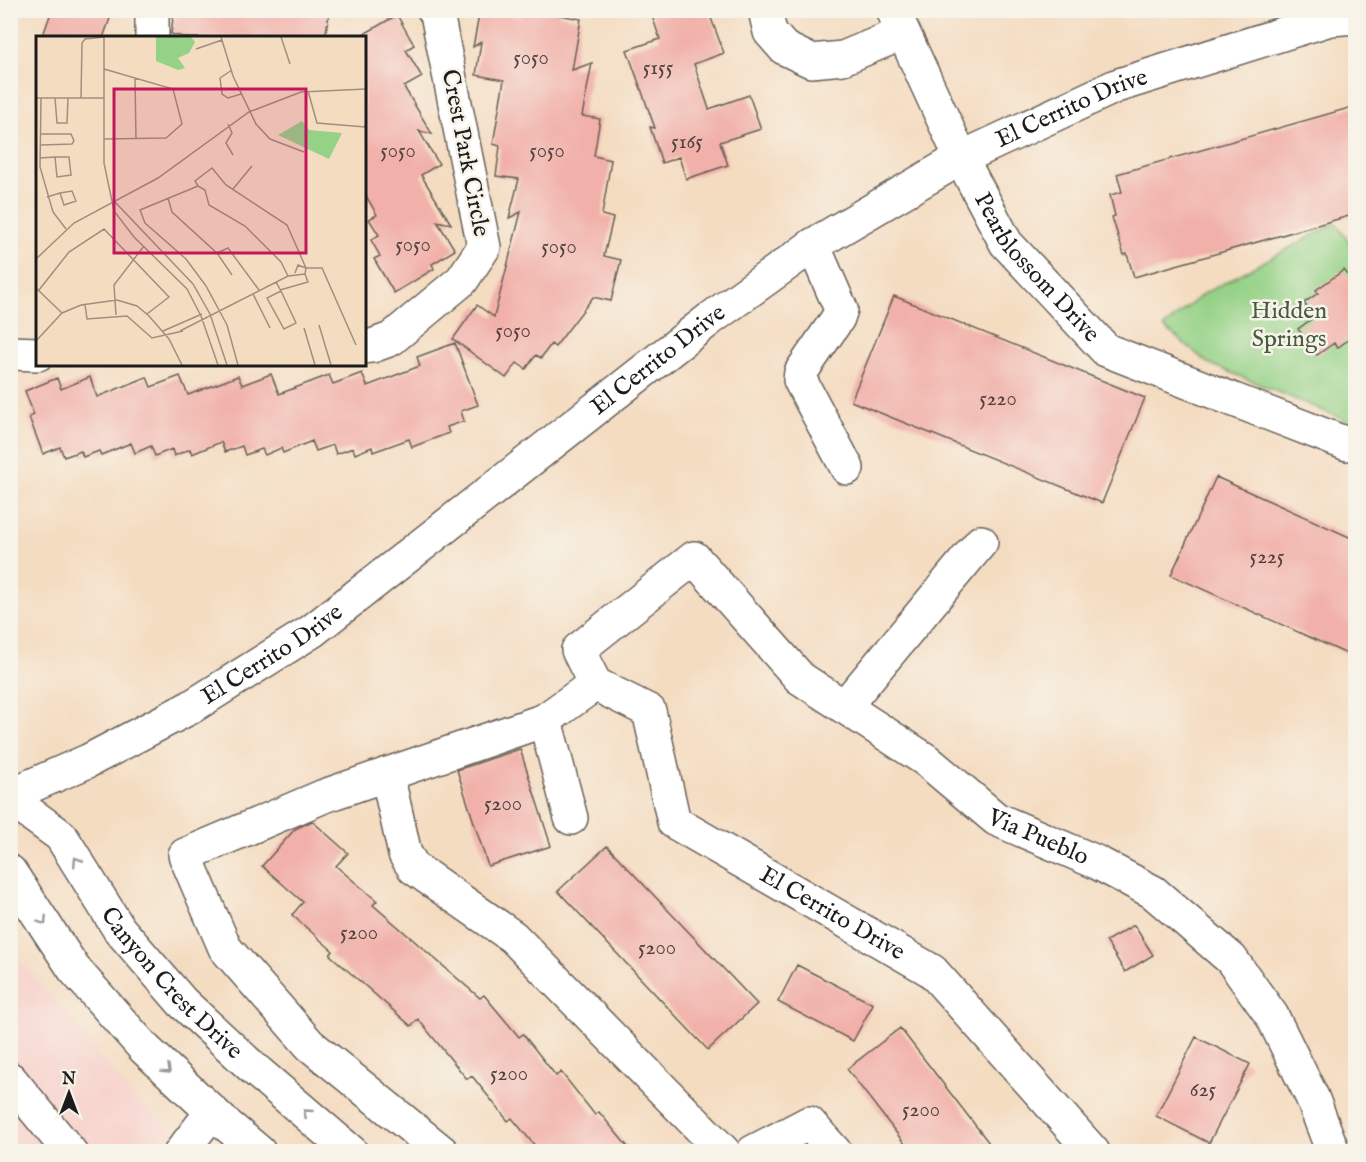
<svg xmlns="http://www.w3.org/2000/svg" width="1366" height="1162" viewBox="0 0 1366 1162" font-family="'IM FELL English',serif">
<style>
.built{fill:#f7d0ca}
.green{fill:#95d287;stroke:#587752;stroke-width:1.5}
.building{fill:#f1b0a9}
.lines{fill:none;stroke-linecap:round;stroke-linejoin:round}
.minor-casing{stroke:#685f56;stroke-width:36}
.major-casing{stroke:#685f56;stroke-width:36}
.minor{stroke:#fff;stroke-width:33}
.major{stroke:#fff;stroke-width:33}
.oneway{stroke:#999}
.labels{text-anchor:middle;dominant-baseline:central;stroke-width:5;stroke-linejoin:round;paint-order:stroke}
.number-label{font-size:21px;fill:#51413f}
.street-label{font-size:24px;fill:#1c1c1c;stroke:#f7f3e8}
.park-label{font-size:24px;fill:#465c41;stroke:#f7f3e8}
.inset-road{fill:none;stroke:#9e8f7f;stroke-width:1.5}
.view{fill:#c2185b;fill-opacity:0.15;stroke:#c2185b;stroke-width:3}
.inset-edge{fill:none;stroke:#1c1c1c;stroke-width:3}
</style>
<rect width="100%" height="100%" fill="#f7f3e8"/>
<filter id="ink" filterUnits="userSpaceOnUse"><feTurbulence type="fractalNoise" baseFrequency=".0167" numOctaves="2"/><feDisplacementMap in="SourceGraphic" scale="12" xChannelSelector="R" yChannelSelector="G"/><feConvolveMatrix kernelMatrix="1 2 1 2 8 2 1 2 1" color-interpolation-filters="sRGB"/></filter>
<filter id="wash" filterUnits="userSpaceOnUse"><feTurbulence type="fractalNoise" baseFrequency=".008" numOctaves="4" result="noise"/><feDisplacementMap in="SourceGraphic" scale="24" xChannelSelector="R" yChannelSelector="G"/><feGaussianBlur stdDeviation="1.35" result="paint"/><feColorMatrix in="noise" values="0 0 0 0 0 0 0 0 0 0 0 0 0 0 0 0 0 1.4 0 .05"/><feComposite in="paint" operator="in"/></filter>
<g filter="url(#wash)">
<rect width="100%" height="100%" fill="#f4dcc1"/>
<path class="built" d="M 10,947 L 132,1095 L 194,1151 L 11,1151 Z"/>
<path class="green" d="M 1336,223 L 1355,251 L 1355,424 L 1208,363 L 1164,327 L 1203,294 Z"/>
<g id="blocks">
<path class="building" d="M 52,10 L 113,10 L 103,38 L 42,38 Z
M 174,10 L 303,10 L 329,15 L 325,38 L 188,38 L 171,34 Z
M 480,10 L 522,17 L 523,10 L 560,10 L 559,15 L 581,19 L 572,70 L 592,63 L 582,116 L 600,119 L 594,156 L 611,160 L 602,215 L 613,218 L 604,256 L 621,260 L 611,301 L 593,297 L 555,347 L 551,344 L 541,358 L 536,355 L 526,369 L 517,363 L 506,378 L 453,339 L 477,305 L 494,317 L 521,212 L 509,218 L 519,179 L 496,176 L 500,146 L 493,144 L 504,80 L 476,75 L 481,42 L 473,47 Z
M 650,10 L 708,10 L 724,53 L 694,64 L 709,109 L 749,95 L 761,129 L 720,142 L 728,165 L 686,179 L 679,157 L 662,163 L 650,127 L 655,128 L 627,50 L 660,39 Z
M 397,15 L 414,45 L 406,50 L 422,77 L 404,87 L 432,134 L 419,131 L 439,164 L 421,175 L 451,224 L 437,221 L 455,250 L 432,264 L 434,269 L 394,293 L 374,259 L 380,256 L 371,240 L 379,235 L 369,219 L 377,215 L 364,192 L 364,34 Z
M 1356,106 L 1356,214 L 1134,277 L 1127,254 L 1124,255 L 1112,217 L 1115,216 L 1110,195 L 1122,192 L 1117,174 Z
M 1344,270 L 1356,285 L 1356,334 L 1337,348 L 1334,343 L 1317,355 L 1298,329 L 1314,317 L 1304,303 L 1318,293 L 1316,290 Z
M 894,296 L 1145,398 L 1102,503 L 851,401 Z
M 455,343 L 478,405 L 461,411 L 464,421 L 447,427 L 449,433 L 412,447 L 409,439 L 373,452 L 372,447 L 355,454 L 353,448 L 336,454 L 333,445 L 316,451 L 312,441 L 283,453 L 281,448 L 265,455 L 262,449 L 245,455 L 242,446 L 225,452 L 221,442 L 192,454 L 190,449 L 174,456 L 172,449 L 155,456 L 151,446 L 135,453 L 131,443 L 101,455 L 99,451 L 83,457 L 81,451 L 64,457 L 60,447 L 43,454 L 29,417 L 34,415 L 25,391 L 57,378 L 61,389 L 90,377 L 97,397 L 147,377 L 151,387 L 180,376 L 188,395 L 238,376 L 242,385 L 271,374 L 279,394 L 329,375 L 333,384 L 362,373 L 367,386 L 420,366 L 417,357 Z
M 1216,477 L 1356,540 L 1356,658 L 1171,575 Z
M 520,749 L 551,846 L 488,866 L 457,770 Z
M 312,821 L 348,853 L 336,866 L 377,901 L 373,905 L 480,998 L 484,995 L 519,1037 L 523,1034 L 556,1076 L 561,1072 L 595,1115 L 599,1112 L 632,1152 L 540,1152 L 512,1118 L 508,1121 L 472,1076 L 467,1079 L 418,1019 L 411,1026 L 330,955 L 333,951 L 292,915 L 303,902 L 262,866 L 295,829 Z
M 607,846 L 757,1004 L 708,1050 L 558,891 Z
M 1134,925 L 1153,955 L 1125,972 L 1106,941 Z
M 797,965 L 873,1004 L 853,1041 L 778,1002 Z
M 900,1028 L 996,1152 L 911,1152 L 847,1069 Z
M 1196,1037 L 1250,1064 L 1209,1143 L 1156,1116 Z"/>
</g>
</g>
<g filter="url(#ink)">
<use href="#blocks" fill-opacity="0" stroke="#685f56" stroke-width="1.5"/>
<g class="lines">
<defs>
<g id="minor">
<path d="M 152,10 L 152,38"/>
<path d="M 765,10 L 770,32 L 784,48 L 811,61 L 843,58 L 903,33"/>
<path id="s1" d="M 893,10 L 961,158 L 1006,243 L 1106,350 L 1347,444"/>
<path d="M 813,245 L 841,309 L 838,318 L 801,372 L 800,380 L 847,468"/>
<path d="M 364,347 L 372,346 L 391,339 L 462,280 L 484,247 L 437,14 L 434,10"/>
<path d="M 10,353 L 38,354"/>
<path id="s2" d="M 595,684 L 578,650 L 694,558 L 800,678 L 926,760 L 996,819 L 1096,862 L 1153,892 L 1231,959 L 1272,1016 L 1312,1097 L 1333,1152"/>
<path id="s3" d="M 595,684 L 649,711 L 674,822 L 932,971 L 1093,1152"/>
<path d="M 844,707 L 981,542"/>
<path d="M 545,720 L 571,818"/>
<path d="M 387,774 L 405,854 L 414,868 L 513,937 L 724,1152"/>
<path id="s4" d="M 10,795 L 88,761 L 191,707 L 312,631 L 710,319 L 813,245 L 961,158 L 1116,86 L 1330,19 L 1356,17"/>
<path d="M 10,1079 L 70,1152"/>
<path d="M 181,1152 L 212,1112"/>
<path d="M 442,1152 L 310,1045 L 225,948 L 185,855 L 324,796 L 545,720 L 595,684"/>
<path d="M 753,1152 L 809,1123 L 835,1152"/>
</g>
<g id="major">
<path id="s5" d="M 10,799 L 61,836 L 119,929 L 182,1002 L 253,1068 L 351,1152"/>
<path d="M 10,872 L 74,969 L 145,1049 L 221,1120 L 259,1152"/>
</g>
</defs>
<use href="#minor" class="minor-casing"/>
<use href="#major" class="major-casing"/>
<use href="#minor" class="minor"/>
<use href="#major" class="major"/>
</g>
<defs><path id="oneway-chevron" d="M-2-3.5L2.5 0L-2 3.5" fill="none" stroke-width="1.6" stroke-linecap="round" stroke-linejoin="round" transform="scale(1.5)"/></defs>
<g class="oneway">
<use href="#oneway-chevron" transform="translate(77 861) rotate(-122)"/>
<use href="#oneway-chevron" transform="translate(43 921) rotate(57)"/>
<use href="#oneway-chevron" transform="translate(167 1070) rotate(43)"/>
<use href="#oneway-chevron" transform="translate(307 1113) rotate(-139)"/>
</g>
</g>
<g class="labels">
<g class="number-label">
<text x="531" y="58">5050</text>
<text x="658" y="68">5155</text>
<text x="687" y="142">5165</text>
<text x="398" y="151">5050</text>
<text x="547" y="151">5050</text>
<text x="413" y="245">5050</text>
<text x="559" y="247">5050</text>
<text x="513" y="331">5050</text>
<text x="998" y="399">5220</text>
<text x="1267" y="557">5225</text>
<text x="503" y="804">5200</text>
<text x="359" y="933">5200</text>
<text x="657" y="948">5200</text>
<text x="509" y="1074">5200</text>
<text x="1203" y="1090">625</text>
<text x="921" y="1110">5200</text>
</g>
<g class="street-label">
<text stroke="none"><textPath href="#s4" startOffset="1270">El Cerrito Drive</textPath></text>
<text transform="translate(465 153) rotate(79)">Crest Park Circle</text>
<text stroke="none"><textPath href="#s1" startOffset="297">Pearblossom Drive</textPath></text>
<text stroke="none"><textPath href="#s4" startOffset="784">El Cerrito Drive</textPath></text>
<text stroke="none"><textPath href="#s4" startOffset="298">El Cerrito Drive</textPath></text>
<text stroke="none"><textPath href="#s2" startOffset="634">Via Pueblo</textPath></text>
<text stroke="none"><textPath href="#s3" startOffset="357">El Cerrito Drive</textPath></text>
<text stroke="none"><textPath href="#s5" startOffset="248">Canyon Crest Drive</textPath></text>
</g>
<g class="park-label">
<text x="1289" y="311">Hidden<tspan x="1289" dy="28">Springs</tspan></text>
</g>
</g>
<g transform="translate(36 36)">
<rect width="330" height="330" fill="#f4dcc1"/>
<path d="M 120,1 L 155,1 L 159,6 L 153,17 L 142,22 L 149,32 L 142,34 L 120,25 ZM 266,85 L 273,94 L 306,97 L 293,123 L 242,99 Z" fill="#95d287"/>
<path class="inset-road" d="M 68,1 L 68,127 L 78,175 L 98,201 L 151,253 L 165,280 L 182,329M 185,1 L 197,40 L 220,88 L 234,103 L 268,116M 245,1 L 254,28M 160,13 L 186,4M 196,34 L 184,42 L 186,58 L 192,62 L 205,58M 99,42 L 100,103M 272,55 L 281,87 L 329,91 L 330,86M 0,62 L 68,62M 5,62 L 4,131 L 17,176 L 30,193M 19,62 L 21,87 L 31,87 L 32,62M 45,62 L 46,7 L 49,3 L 68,1M 192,88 L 196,97 L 190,107 L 197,119M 68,103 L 130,102 L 146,88 L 137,53 L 68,33M 5,109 L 36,108 L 38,105 L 35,98 L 5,98M 4,122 L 19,121 L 33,121 L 35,139 L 21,141 L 19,121M 162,150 L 159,145 L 176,132 L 190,149 L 251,189 L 270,232 L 286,232 L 320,309M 162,150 L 104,174 L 109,187 L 150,223 L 170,250 L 191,289 L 202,329M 162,150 L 169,154 L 173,169 L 209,190 L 245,226 L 252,240M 197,153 L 216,130M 11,161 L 24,157 L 36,155 L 40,165 L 28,169 L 24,157M 132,162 L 136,176 L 181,217 L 192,212 L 223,254M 79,166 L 157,248 L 174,278 L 191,329M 181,217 L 196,239M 0,223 L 38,187 L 122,142 L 213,76 L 265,56 L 330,53M 240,246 L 245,255 L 260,287 L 248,293 L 231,262 L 245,255M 1,253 L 26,277M 3,254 L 33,216 L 68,193 L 133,261 L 111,278M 244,254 L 272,246 L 269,238M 217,258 L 234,292M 49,268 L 51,283 L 91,280 L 116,302 L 147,295M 80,279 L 78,249 L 108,210M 283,289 L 295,329M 268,292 L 279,329M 127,295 L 166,278M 144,295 L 252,240 L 269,238 L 270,232 L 262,229 L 259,237M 0,305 L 26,277 L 45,269 L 81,264 L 101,270 L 113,280 L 133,303 L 146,329"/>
<path class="view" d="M 78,53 L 270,53 L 270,217 L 78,217 Z"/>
<rect width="330" height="330" class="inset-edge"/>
</g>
<rect width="1366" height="1162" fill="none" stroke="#f7f3e8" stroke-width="36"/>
<g transform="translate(69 1093)" stroke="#f7f3e8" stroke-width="4.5" paint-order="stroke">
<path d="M0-4.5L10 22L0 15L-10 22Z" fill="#1c1c1c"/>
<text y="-9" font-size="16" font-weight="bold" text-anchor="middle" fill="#1c1c1c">N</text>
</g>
</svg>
